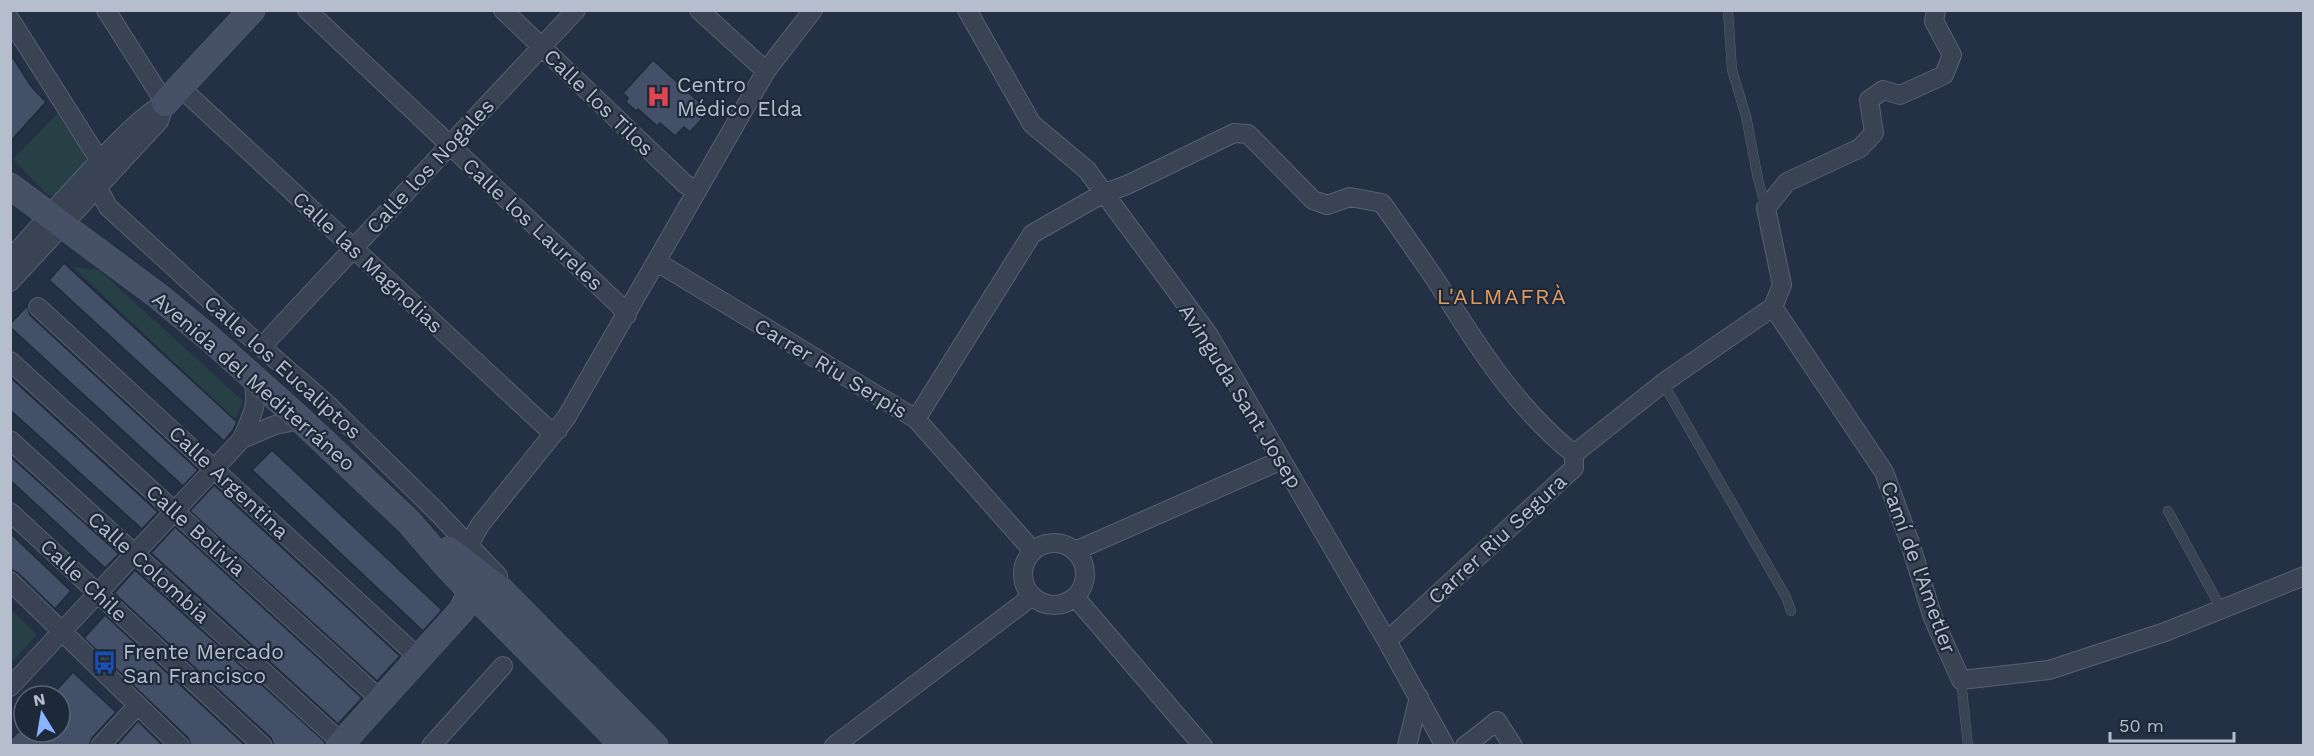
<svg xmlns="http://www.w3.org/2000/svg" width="2314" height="756" viewBox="0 0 2314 756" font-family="'Work Sans',sans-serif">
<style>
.green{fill:#264045}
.building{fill:#435067;stroke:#1f2a3b;stroke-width:1.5}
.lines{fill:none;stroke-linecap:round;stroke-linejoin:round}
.lane-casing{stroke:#576171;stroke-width:10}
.street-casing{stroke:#576171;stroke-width:20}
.secondary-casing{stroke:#576171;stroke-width:27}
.lane{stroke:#394354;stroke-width:9}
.street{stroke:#394354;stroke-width:18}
.secondary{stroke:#465167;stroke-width:26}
.labels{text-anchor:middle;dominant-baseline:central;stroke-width:4.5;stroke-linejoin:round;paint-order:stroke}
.poi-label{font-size:21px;fill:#b6becd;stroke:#1d2839;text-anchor:start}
.street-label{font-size:21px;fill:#b6becd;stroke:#1d2839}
.neighbourhood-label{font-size:22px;letter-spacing:1.5px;fill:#e09b5e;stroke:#1d2839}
</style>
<rect width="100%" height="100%" fill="#243144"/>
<path class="green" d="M 57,114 L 92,162 L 55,196 L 47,194 L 13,159 Z
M 73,267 L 99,270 L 243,401 L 235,420 Z
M 11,609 L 37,635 L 11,663 L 10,663 Z"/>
<path class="building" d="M 10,53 L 31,86 L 46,102 L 10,142 Z
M 653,60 L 709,111 L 690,132 L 684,127 L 675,136 L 660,123 L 657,126 L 638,109 L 636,111 L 626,102 L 628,98 L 623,93 Z
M 64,263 L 237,422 L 233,430 L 224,441 L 49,280 Z
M 27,306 L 30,315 L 198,470 L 183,486 L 10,327 L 10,324 Z
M 10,377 L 158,512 L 142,529 L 10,410 Z
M 272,450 L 442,610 L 423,631 L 252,470 Z
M 10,456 L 119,554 L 105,568 L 10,480 Z
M 214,485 L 400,656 L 377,681 L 190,511 Z
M 175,527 L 362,698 L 338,724 L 151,553 Z
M 10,533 L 71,591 L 55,609 L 18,573 L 10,569 Z
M 135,570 L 325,742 L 324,746 L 274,746 L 271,738 L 114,593 Z
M 105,615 L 246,746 L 191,746 L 188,738 L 84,638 Z
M 73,672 L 116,712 L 92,738 L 89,746 L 10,746 L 10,740 L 18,732 L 60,732 L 60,696 L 51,696 Z
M 138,721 L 163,746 L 116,746 Z"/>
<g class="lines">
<defs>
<path id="lane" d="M 1728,10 L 1732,70 L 1746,116 L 1758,179 L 1766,208
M 1663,383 L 1786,597 L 1791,611
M 2168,511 L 2222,610
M 1961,680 L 1968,746"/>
<path id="street" d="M 106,10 L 165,103
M 307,10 L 618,304 L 627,315
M 503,10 L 685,184 L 697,191
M 699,10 L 766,71
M 967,10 L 1032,124 L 1087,170 L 1208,334 L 1387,641 L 1445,746
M 10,19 L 100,161
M 181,88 L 547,428 L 558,430
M 98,188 L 108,207 L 258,344 L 327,404 L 438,513 L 498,576
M 10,259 C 42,224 72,189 105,155 C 124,136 141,117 165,103
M 657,262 L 916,419 L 1033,551
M 10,282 L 159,121 L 165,103
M 38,307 L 419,658
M 1773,307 L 1884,472 L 1909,540 L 1933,618 L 1961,680 L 2049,670 L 2165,632 L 2304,576
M 1773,307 L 1782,285 L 1766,208 L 1787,182 L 1860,148 L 1874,133 L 1869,100 L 1883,90 L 1900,95 L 1944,75 L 1952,55 L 1934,21 L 1936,10
M 258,344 L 267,341 L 576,10
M 10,361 L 381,700
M 916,419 L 1032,234 L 1102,194 L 1127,185 L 1234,133 L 1248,134 L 1313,200 L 1327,205 L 1350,197 L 1382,203 C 1400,229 1419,255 1437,282 C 1476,344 1516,408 1574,454
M 242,439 L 275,425 L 301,420
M 10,440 L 342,743
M 1574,454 L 1663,383 L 1773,307
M 10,512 L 263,746
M1023 574a31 31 0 1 1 62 0a31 31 0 1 1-62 0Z
M 1075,551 L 1275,463 L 1280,458
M 470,557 L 471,541 L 480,525 L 566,418 L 766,71 L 813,10
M 10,581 L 180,746
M 1075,597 L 1203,746
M 1387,641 L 1574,468 L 1574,454
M 10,687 L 242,439 C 252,415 260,403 252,377
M 100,746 L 138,705
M 431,746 L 503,666
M 834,746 L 1022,604 L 1031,595
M 1407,746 L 1419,697
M 1465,746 L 1497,721 L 1513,746"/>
<path id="secondary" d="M 165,103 L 252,10
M 10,186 L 158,296 L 209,338 L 301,420 L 409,522 L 445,564 L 479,600 L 624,746
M 449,550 L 501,590 L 655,746
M 339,746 L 462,610 L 471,590 L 472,576"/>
</defs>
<use href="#lane" class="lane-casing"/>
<use href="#street" class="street-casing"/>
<use href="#secondary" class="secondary-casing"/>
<use href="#lane" class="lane"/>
<use href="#street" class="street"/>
<use href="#secondary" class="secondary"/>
</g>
<defs>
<symbol id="hospital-bare" viewBox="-9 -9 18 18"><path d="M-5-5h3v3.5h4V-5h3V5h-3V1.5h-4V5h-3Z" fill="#e0444e" stroke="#1d2839" stroke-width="2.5" paint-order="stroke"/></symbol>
<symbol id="bus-bare" viewBox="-9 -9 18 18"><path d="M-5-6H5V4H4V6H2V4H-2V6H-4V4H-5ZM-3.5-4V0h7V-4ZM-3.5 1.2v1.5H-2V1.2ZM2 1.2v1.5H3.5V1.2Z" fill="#1a4fb4" stroke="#1d2839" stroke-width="2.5" paint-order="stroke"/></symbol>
</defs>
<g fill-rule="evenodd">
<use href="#hospital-bare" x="642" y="80" width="33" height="33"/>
<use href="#bus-bare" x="88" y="646" width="33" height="33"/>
</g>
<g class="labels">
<g class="poi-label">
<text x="677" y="84">Centro<tspan x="677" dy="24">Médico Elda</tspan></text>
<text x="123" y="651">Frente Mercado<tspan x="123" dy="24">San Francisco</tspan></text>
</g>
<g class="street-label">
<text transform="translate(599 102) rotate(44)">Calle los Tilos</text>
<text transform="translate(430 166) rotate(-47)">Calle los Nogales</text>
<text transform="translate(533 224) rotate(43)">Calle los Laureles</text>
<text transform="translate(368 262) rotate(43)">Calle las Magnolias</text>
<text transform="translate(283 367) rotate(42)">Calle los Eucaliptos</text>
<text transform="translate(831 368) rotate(31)">Carrer Riu Serpis</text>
<text transform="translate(254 381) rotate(41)">Avenida del Mediterráneo</text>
<text transform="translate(1241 396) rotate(58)">Avinguda Sant Josep</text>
<text transform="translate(229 482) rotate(43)">Calle Argentina</text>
<text transform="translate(196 530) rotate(42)">Calle Bolivia</text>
<text transform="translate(1497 539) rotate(-43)">Carrer Riu Segura</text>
<text transform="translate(149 567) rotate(42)">Calle Colombia</text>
<text transform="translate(1919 567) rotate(70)">Camí de l'Ametler</text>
<text transform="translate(84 580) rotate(43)">Calle Chile</text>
</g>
<g class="neighbourhood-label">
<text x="1502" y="296">L'ALMAFRÀ</text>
</g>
</g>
<rect width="2314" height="756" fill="none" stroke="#b6becd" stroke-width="24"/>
<g transform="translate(42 714) rotate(349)"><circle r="28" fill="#1d2839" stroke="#5a6474" stroke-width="1.5"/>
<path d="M0-4.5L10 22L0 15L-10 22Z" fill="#89b2ff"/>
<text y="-9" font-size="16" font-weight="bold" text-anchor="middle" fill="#b6becd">N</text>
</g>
<path d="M2110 732v9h124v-9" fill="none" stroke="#b6becd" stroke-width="3"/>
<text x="2119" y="732" font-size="18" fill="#b6becd" stroke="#1d2839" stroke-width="4.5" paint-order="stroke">50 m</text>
</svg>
